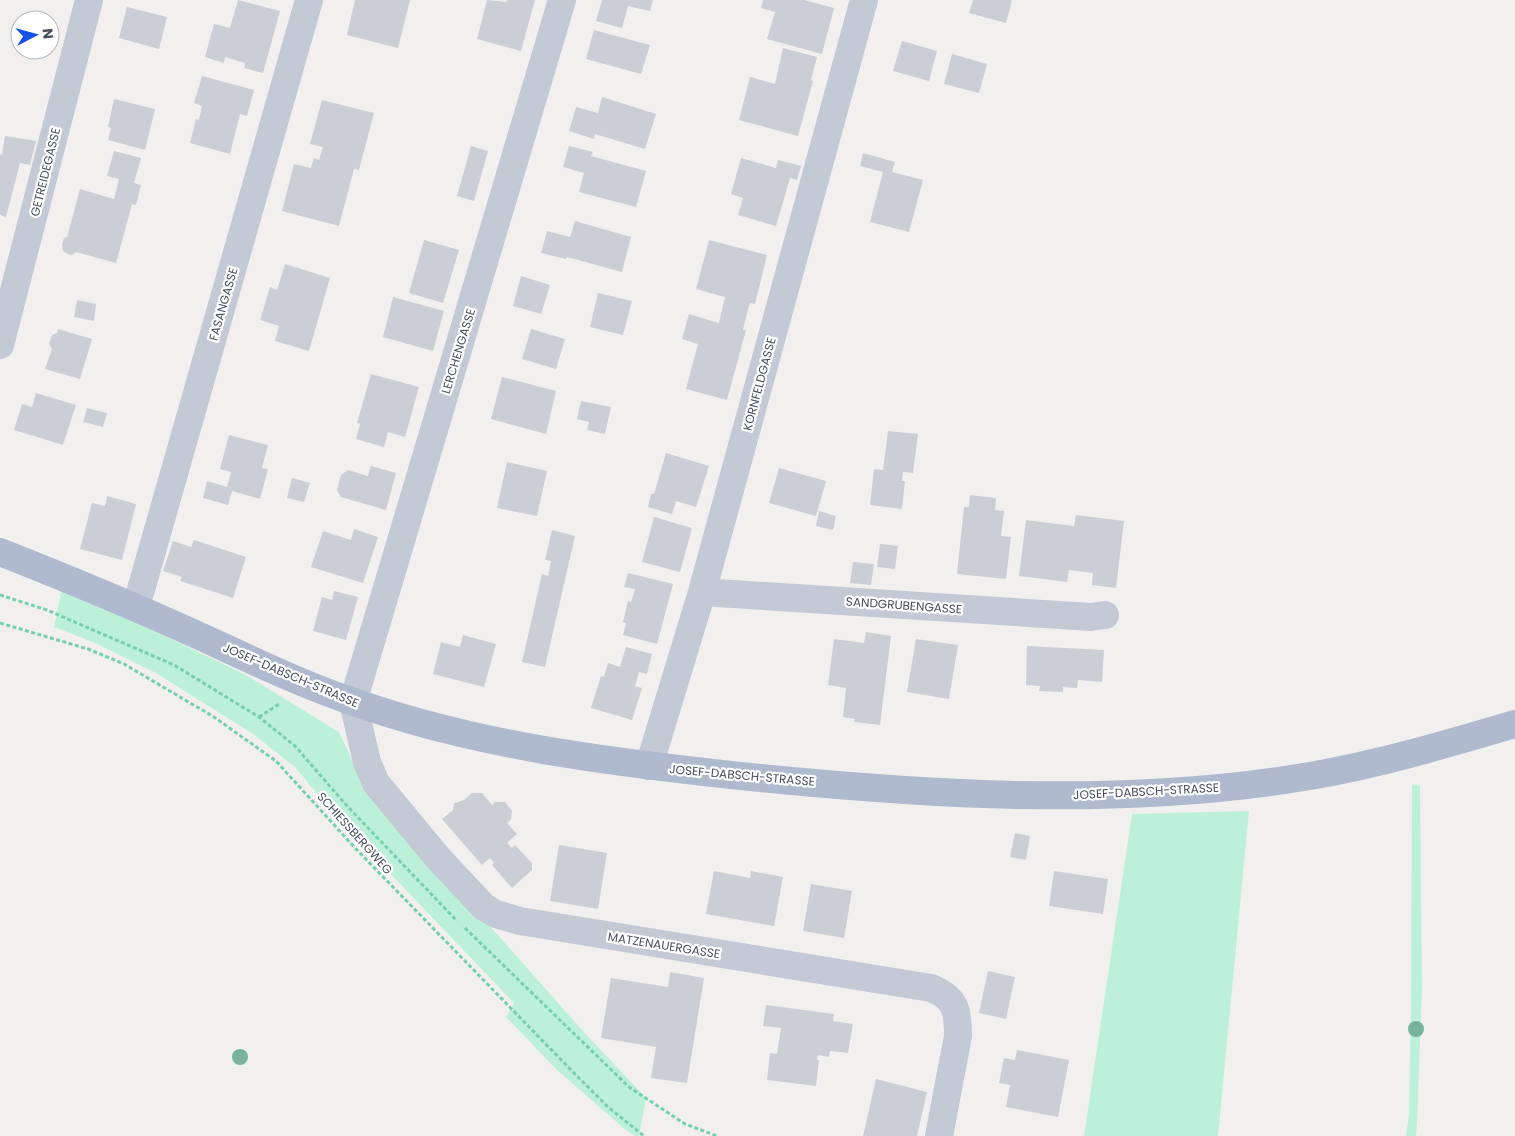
<svg xmlns="http://www.w3.org/2000/svg" width="1515" height="1136" viewBox="0 0 1515 1136" font-family="Poppins,sans-serif">
<style>
.green{fill:#bdf0d9}
.building{fill:#cbced5}
.lines{fill:none;stroke-linecap:round;stroke-linejoin:round}
.path{stroke:#75cfb0;stroke-width:3;stroke-dasharray:4 2.5;stroke-linecap:butt}
.minor{stroke:#c3c9d5;stroke-width:28}
.major{stroke:#afbacf;stroke-width:28}
.tree{fill:#78b39e}
.labels{text-anchor:middle;dominant-baseline:central;stroke-width:4.5;stroke-linejoin:round;paint-order:stroke}
.street-label{font-size:12px;fill:#474f5d;stroke:#fff}
</style>
<rect width="100%" height="100%" fill="#f2f0ef"/>
<path class="green" d="M 62,587 L 244,674 L 339,732 L 362,782 L 582,1030 L 646,1098 L 639,1136 L 635,1136 L 627,1131 L 557,1070 L 506,1017 L 514,1003 L 339,820 L 295,767 L 253,734 L 156,673 L 95,643 L 54,627 Z
M 1412,784 L 1420,786 L 1422,989 L 1417,1122 L 1416,1136 L 1406,1136 L 1409,1115 L 1411,1008 Z
M 1249,811 L 1218,1136 L 1084,1136 L 1132,814 Z"/>
<path class="building" d="M 238,0 L 280,11 L 263,73 L 244,68 L 245,63 L 225,57 L 224,63 L 205,57 L 214,24 L 230,28 Z
M 355,0 L 410,0 L 398,48 L 347,35 Z
M 487,0 L 506,2 L 507,0 L 535,0 L 521,51 L 477,39 Z
M 602,0 L 653,0 L 650,11 L 628,6 L 622,28 L 596,21 Z
M 763,0 L 804,0 L 834,8 L 822,54 L 767,39 L 775,12 L 761,8 Z
M 973,0 L 1012,0 L 1006,23 L 969,13 Z
M 127,7 L 167,17 L 159,49 L 119,38 Z
M 594,30 L 650,45 L 641,74 L 586,59 Z
M 902,41 L 937,51 L 929,81 L 893,71 Z
M 783,48 L 817,57 L 811,80 L 813,81 L 798,136 L 739,120 L 750,77 L 775,84 Z
M 952,54 L 987,64 L 979,93 L 944,84 Z
M 202,76 L 254,90 L 247,116 L 240,114 L 230,154 L 190,143 L 196,119 L 199,120 L 202,106 L 194,103 Z
M 602,97 L 656,114 L 645,149 L 595,134 L 594,139 L 569,131 L 576,107 L 598,113 Z
M 114,99 L 155,109 L 145,150 L 108,140 L 111,128 L 108,127 Z
M 322,100 L 374,113 L 359,170 L 354,169 L 339,226 L 282,211 L 294,164 L 311,168 L 314,158 L 319,160 L 323,147 L 310,144 Z
M 5,136 L 36,141 L 30,165 L 20,163 L 6,217 L 0,215 L 0,154 L 2,155 Z
M 471,146 L 488,151 L 474,201 L 457,196 Z
M 569,146 L 593,152 L 591,156 L 646,171 L 636,207 L 579,192 L 584,173 L 563,167 Z
M 114,151 L 141,158 L 134,183 L 141,185 L 136,205 L 132,204 L 116,263 L 76,252 L 72,255 L 68,254 L 63,251 L 62,245 L 64,238 L 67,237 L 80,189 L 114,199 L 119,179 L 107,176 Z
M 863,153 L 895,162 L 892,172 L 923,180 L 909,232 L 870,222 L 883,172 L 860,166 Z
M 741,158 L 776,168 L 778,160 L 801,166 L 797,180 L 790,178 L 776,226 L 738,215 L 743,198 L 731,194 Z
M 575,221 L 631,237 L 622,272 L 567,257 L 566,259 L 541,253 L 547,231 L 570,237 Z
M 424,240 L 459,250 L 443,303 L 409,293 Z
M 709,240 L 767,255 L 755,304 L 750,303 L 747,313 L 743,330 L 746,330 L 727,400 L 686,389 L 698,344 L 682,339 L 689,314 L 719,323 L 725,297 L 696,289 Z
M 285,264 L 330,278 L 309,351 L 275,341 L 279,326 L 260,320 L 270,287 L 277,290 Z
M 521,276 L 550,285 L 541,314 L 513,306 Z
M 598,293 L 632,301 L 623,335 L 590,327 Z
M 393,297 L 444,311 L 433,351 L 383,337 Z
M 77,300 L 96,304 L 94,321 L 74,317 Z
M 58,329 L 92,339 L 80,379 L 45,369 L 52,349 L 49,344 L 52,335 L 57,333 Z
M 531,329 L 565,339 L 556,369 L 522,359 Z
M 371,374 L 419,387 L 405,437 L 388,432 L 384,447 L 356,439 L 360,424 L 357,423 Z
M 502,377 L 556,391 L 546,434 L 491,419 Z
M 36,393 L 76,405 L 63,445 L 14,430 L 22,404 L 32,407 Z
M 581,401 L 611,407 L 605,434 L 587,430 L 589,422 L 577,419 Z
M 87,408 L 107,413 L 103,427 L 83,422 Z
M 888,431 L 918,434 L 913,473 L 903,472 L 902,481 L 905,481 L 902,509 L 870,505 L 874,469 L 883,470 Z
M 229,435 L 268,445 L 262,468 L 268,469 L 260,499 L 232,491 L 228,505 L 203,498 L 207,481 L 227,487 L 231,472 L 220,469 Z
M 666,453 L 709,466 L 696,507 L 676,501 L 672,514 L 648,507 L 651,494 L 654,494 Z
M 507,462 L 547,471 L 537,516 L 497,508 Z
M 371,466 L 396,473 L 386,510 L 341,497 L 337,490 L 341,475 L 348,470 L 368,476 Z
M 779,468 L 826,481 L 816,516 L 769,503 Z
M 292,478 L 310,483 L 304,502 L 287,498 Z
M 970,495 L 996,498 L 995,510 L 1004,511 L 1001,536 L 1011,537 L 1006,579 L 957,574 L 964,507 L 969,507 Z
M 107,496 L 136,504 L 122,560 L 80,549 L 92,503 L 105,506 Z
M 819,511 L 836,516 L 833,530 L 816,526 Z
M 1076,515 L 1124,521 L 1116,588 L 1092,585 L 1093,573 L 1069,570 L 1067,582 L 1019,576 L 1026,520 L 1074,526 Z
M 654,517 L 692,528 L 680,572 L 642,562 Z
M 354,529 L 378,537 L 363,583 L 311,567 L 323,531 L 351,540 Z
M 552,530 L 575,536 L 545,667 L 522,662 L 542,574 L 548,576 L 551,561 L 545,560 Z
M 194,540 L 246,557 L 233,598 L 180,581 L 182,577 L 163,571 L 173,541 L 191,547 Z
M 880,544 L 898,546 L 895,569 L 877,567 Z
M 853,562 L 874,564 L 871,585 L 850,583 Z
M 628,573 L 673,584 L 657,644 L 623,635 L 626,623 L 623,622 L 628,601 L 631,602 L 635,589 L 624,587 Z
M 334,591 L 358,597 L 346,640 L 313,631 L 322,597 L 332,600 Z
M 866,632 L 891,636 L 880,725 L 854,722 L 855,719 L 843,717 L 846,688 L 828,685 L 834,639 L 864,643 Z
M 463,635 L 496,644 L 484,687 L 433,674 L 441,642 L 460,647 Z
M 916,639 L 958,645 L 949,699 L 907,692 Z
M 1027,646 L 1104,650 L 1102,682 L 1078,680 L 1077,688 L 1063,687 L 1063,692 L 1039,691 L 1040,686 L 1026,685 Z
M 626,647 L 652,654 L 647,674 L 639,672 L 635,686 L 642,688 L 632,720 L 591,708 L 601,676 L 604,677 L 608,663 L 620,667 Z
M 472,793 L 482,793 L 492,805 L 495,802 L 505,802 L 512,811 L 511,819 L 507,823 L 517,834 L 507,843 L 512,848 L 515,845 L 532,863 L 532,870 L 512,888 L 492,865 L 494,863 L 490,858 L 482,865 L 442,819 L 453,810 L 454,803 L 464,800 Z
M 1015,833 L 1030,836 L 1026,860 L 1010,857 Z
M 559,845 L 607,853 L 598,909 L 550,901 Z
M 714,871 L 750,878 L 751,871 L 783,877 L 774,926 L 706,914 Z
M 1054,871 L 1108,879 L 1103,914 L 1049,906 Z
M 811,884 L 852,891 L 844,938 L 803,931 Z
M 988,971 L 1015,977 L 1006,1019 L 979,1013 Z
M 670,972 L 704,978 L 687,1083 L 651,1078 L 656,1047 L 601,1038 L 611,978 L 668,987 Z
M 766,1005 L 834,1014 L 833,1021 L 853,1024 L 848,1053 L 830,1051 L 829,1057 L 818,1055 L 817,1060 L 819,1060 L 816,1086 L 767,1080 L 770,1053 L 777,1054 L 781,1028 L 763,1026 Z
M 1017,1050 L 1069,1060 L 1058,1117 L 1006,1107 L 1010,1085 L 999,1083 L 1004,1058 L 1015,1060 Z
M 876,1079 L 927,1092 L 917,1136 L 863,1136 Z"/>
<g class="lines">
<path class="path" d="M 0,595 L 47,610 L 174,665 L 259,717 L 295,746 L 348,807 L 457,921
M 0,623 L 88,649 L 124,664 L 214,717 L 276,761 L 356,849 L 571,1070 L 608,1107 L 644,1136
M 259,717 L 281,703
M 465,928 L 629,1087 L 685,1124 L 717,1136"/>
<path class="minor" d="M 562,0 L 353,702 L 367,762 L 376,783 L 438,858 L 484,907 L 496,914 L 520,921 L 931,988 C 956,998 958,1011 958,1036 L 939,1136
M 0,345 L 89,0
M 702,592 L 1091,617 L 1105,615
M 136,607 L 309,0
M 649,766 L 702,592 L 864,0"/>
<path class="major" d="M 0,552 C 66,578 131,605 195,634 C 248,658 300,684 354,702 C 476,745 603,761 731,775 C 922,795 1119,808 1310,776 C 1380,764 1447,744 1515,724"/>
</g>
<g class="tree">
<circle cx="1416" cy="1029" r="8"/>
<circle cx="240" cy="1057" r="8"/>
</g>
<g class="labels">
<g class="street-label">
<text transform="translate(45 172) rotate(-76)">GETREIDEGASSE</text>
<text transform="translate(223 304) rotate(-74)">FASANGASSE</text>
<text transform="translate(458 351) rotate(-73)">LERCHENGASSE</text>
<text transform="translate(759 384) rotate(-75)">KORNFELDGASSE</text>
<text transform="translate(904 605) rotate(4)">SANDGRUBENGASSE</text>
<text transform="translate(291 675) rotate(23)">JOSEF-DABSCH-STRASSE</text>
<text transform="translate(742 775) rotate(5)">JOSEF-DABSCH-STRASSE</text>
<text transform="translate(1146 791) rotate(-3)">JOSEF-DABSCH-STRASSE</text>
<text transform="translate(355 833) rotate(48)">SCHIESSBERGWEG</text>
<text transform="translate(664 945) rotate(9)">MATZENAUERGASSE</text>
</g>
</g>
<g transform="translate(35 35) rotate(84)"><circle r="24" fill="#ffffff" stroke="#b5b9be"/>
<path d="M0-4L9 19L0 12L-9 19Z" fill="#1551e6"/>
<text y="-8" font-size="14" font-weight="bold" text-anchor="middle" fill="#474f5d">N</text>
</g>
</svg>
